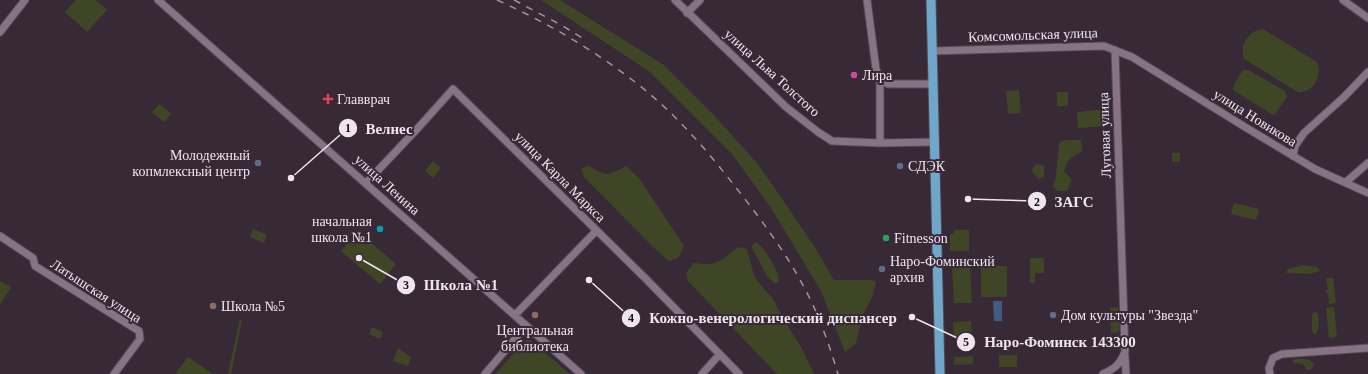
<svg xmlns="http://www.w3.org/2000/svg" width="1368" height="374" viewBox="0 0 1368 374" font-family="'Times New Roman',serif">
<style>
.green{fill:#3f4625}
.water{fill:#415b82}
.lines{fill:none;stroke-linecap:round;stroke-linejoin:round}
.minor-casing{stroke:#554854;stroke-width:9}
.major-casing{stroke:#554854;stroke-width:11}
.minor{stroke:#867485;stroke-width:7}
.major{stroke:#6fa6c9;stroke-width:9}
.rail{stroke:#a194a0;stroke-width:1.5;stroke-dasharray:7 7;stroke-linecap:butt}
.hotel-dot{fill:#d1479c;stroke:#382937;stroke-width:1.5}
.health-dot{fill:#e0444e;stroke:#382937;stroke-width:1.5}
.service-dot{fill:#5c6f8a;stroke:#382937;stroke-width:1.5}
.culture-dot{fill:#0f9aa8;stroke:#382937;stroke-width:1.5}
.leisure-dot{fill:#2e9e5b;stroke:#382937;stroke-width:1.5}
.education-dot{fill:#8d6e63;stroke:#382937;stroke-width:1.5}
.labels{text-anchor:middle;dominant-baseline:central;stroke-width:4;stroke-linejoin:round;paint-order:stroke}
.street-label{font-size:14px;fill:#efe5ee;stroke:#382937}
.poi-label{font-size:14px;fill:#efe5ee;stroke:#382937;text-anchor:start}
.leader{fill:none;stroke:#efe5ee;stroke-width:1.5}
.callout-dot{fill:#efe5ee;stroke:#382937;stroke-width:1.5}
.mark-label{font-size:12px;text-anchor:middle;font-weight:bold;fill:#111}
.callout-label{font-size:15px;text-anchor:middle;font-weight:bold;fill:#efe5ee;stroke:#382937;stroke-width:4;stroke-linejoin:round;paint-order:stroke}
</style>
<rect width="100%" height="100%" fill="#382937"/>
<path class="green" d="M 76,0 L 96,0 L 107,10 L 87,32 L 65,12 Z
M 541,0 L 560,0 L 664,65 L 713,114 L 756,162 L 772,184 L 816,249 L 834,280 L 872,280 L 876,282 L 873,295 L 862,317 L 856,343 L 845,352 L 821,291 L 771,208 L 732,154 L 650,72 Z
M 1263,29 L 1317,62 C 1323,75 1313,94 1298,92 L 1244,59 C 1239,45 1249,30 1263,29 Z
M 1245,70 L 1248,70 L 1285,91 L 1287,97 L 1276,113 L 1273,115 L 1233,90 L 1233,87 L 1242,71 Z
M 1019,90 L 1021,113 L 1008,114 L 1006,91 Z
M 1057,92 L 1068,92 L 1068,106 L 1057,106 Z
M 160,104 L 171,114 L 164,122 L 152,112 Z
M 1106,109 L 1107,126 L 1078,128 L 1077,112 Z
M 1068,140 L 1081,140 L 1082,152 C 1072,156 1067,159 1064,171 L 1072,180 L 1067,191 L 1058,191 L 1053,187 L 1056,176 L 1059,144 L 1061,141 Z
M 1172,153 L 1180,153 L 1180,162 L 1172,162 Z
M 433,161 L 441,168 L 433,178 L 425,171 Z
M 1038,164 L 1044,166 L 1044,177 L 1038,179 L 1032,171 L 1033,167 Z
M 589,166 C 607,177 608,176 626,166 L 639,178 L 684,246 L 678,258 L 669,261 L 654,248 L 584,177 L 581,168 Z
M 1234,203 L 1259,209 L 1256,220 L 1231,214 Z
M 253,229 L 267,235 L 264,243 L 250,237 Z
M 954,230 L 969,230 L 969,251 L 950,251 L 950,234 L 954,234 Z
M 358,231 L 396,264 L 380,284 L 341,251 Z
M 756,242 C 765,248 778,270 779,281 L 775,284 L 767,276 L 751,246 Z
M 738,247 L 747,249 L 754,275 L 759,283 L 773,299 L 784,320 L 801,347 L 814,374 L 777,374 L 688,281 L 686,273 L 694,263 C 700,263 706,265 710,264 C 721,263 730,253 738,247 Z
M 1030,258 L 1044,258 L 1044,273 L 1035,273 L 1035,283 L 1030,283 Z
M 1304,265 L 1317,267 L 1320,271 L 1309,274 L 1286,273 L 1288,269 Z
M 970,266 L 972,303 L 954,303 L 952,267 Z
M 981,266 L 1007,266 L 1007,297 L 981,297 Z
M 1326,278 L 1333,278 L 1336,303 L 1329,304 L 1328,293 L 1326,293 L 1326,290 L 1328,290 Z
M 0,281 L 11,287 L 0,305 Z
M 1118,307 L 1119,332 L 1111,333 L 1110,308 Z
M 1334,307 L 1337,337 L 1329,338 L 1326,308 Z
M 1315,312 L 1318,313 C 1319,321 1320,329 1315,335 L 1312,331 L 1312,314 Z
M 240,319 L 242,320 L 231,374 L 228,374 Z
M 971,321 L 972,335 L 954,336 L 953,322 Z
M 372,327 L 383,332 L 380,339 L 369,334 Z
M 528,338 L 570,374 L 495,374 Z
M 398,348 L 411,357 L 408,366 L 393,361 Z
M 999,355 L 1017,355 L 1017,367 L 999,367 Z
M 973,356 L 973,364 L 954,365 L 954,357 Z
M 188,357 L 213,374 L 178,374 L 176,373 Z
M 1297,359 C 1305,359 1310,358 1314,365 L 1312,369 L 1307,370 L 1303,364 L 1294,363 L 1292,360 Z"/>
<path class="water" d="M 993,301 L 1002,301 L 1002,321 L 994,321 Z"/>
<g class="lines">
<defs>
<path id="minor" d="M 158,0 L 581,374
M 675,0 L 786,107 L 818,132 L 832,141 L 880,143 L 934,142
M 867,0 L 876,69 L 880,79 L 888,84 L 933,84
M 1343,0 L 1368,18
M 687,13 L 700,0
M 0,32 L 25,0
M 932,51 L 1104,46 L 1132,57 L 1245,127 L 1315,169 L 1368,193
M 880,143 L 880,79
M 1293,156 L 1295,146 L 1304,133 L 1344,97 L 1368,72
M 1346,182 L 1368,163
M 366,183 L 418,128 L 453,89 L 646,279 L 739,374
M 0,236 L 33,258 L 35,266 L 139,331 L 140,339 L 114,374
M 515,315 L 596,231
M 1125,356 L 1126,374
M 485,374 L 526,326
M 702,374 L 719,355
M 1103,374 C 1115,368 1119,366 1125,352 L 1115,50
M 1270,374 L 1269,368 L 1273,358 L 1282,354 L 1368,348"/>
<path id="major" d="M 931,0 L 940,374"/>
</defs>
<use href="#minor" class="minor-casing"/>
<use href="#major" class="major-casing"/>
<use href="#minor" class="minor"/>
<use href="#major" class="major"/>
<path class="rail" d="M 497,0 C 546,22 592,49 635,82 C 674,112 707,150 737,189 C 768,228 797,268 817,314 C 825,333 832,354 838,374
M 514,0 L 563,26 L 587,41"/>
</g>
<circle class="hotel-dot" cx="854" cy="75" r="4"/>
<path class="health-dot" d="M326 93h4v4h4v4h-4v4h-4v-4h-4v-4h4z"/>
<g class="service-dot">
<circle cx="258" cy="163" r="4"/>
<circle cx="900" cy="166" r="4"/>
<circle cx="882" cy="269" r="4"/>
<circle cx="1053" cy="315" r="4"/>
</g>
<circle class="culture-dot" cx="380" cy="229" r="4"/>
<circle class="leisure-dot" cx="886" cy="238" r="4"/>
<g class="education-dot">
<circle cx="213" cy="306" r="4"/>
<circle cx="535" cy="315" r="4"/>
</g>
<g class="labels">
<g class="street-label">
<text transform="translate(1033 35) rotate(-2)">Комсомольская улица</text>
<text transform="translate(772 73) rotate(42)">улица Льва Толстого</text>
<text transform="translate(1255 118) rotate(32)">улица Новикова</text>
<text transform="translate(1105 135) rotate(-92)">Луговая улица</text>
<text transform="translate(560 177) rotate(45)">улица Карла Маркса</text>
<text transform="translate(387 185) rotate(42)">улица Ленина</text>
<text transform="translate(96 291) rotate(33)">Латышская улица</text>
</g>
<g class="poi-label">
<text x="862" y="75">Лира</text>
<text x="337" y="99">Главврач</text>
<text x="250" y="155" text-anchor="end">Молодежный<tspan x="250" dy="16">копмлексный центр</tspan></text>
<text x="908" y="166">СДЭК</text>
<text x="372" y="221" text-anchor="end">начальная<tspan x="372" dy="16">школа №1</tspan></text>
<text x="894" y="238">Fitnesson</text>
<text x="890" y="261">Наро-Фоминский<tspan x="890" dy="16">архив</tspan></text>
<text x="221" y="306">Школа №5</text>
<text x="1061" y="315">Дом культуры "Звезда"</text>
<text x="535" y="330" text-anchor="middle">Центральная<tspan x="535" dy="16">библиотека</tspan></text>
</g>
</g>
<path class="leader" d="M291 178L348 128M968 199L1037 201M359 258L406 285M589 280L631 318M912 317L966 342"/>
<g class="callout-dot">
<circle cx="291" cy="178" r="4"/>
<circle cx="968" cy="199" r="4"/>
<circle cx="359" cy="258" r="4"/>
<circle cx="589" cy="280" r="4"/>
<circle cx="912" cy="317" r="4"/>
<circle cx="348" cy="128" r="10"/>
<circle cx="1037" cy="201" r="10"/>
<circle cx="406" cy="285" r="10"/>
<circle cx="631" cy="318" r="10"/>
<circle cx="966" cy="342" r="10"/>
</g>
<g class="mark-label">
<text x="348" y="132">1</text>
<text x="1037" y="206">2</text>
<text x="406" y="289">3</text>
<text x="631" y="322">4</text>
<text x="966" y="346">5</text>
</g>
<g class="callout-label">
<text x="389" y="134">Велнес</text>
<text x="1074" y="207">ЗАГС</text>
<text x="461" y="290">Школа №1</text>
<text x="773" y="323">Кожно-венерологический диспансер</text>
<text x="1060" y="347">Наро-Фоминск 143300</text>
</g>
</svg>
